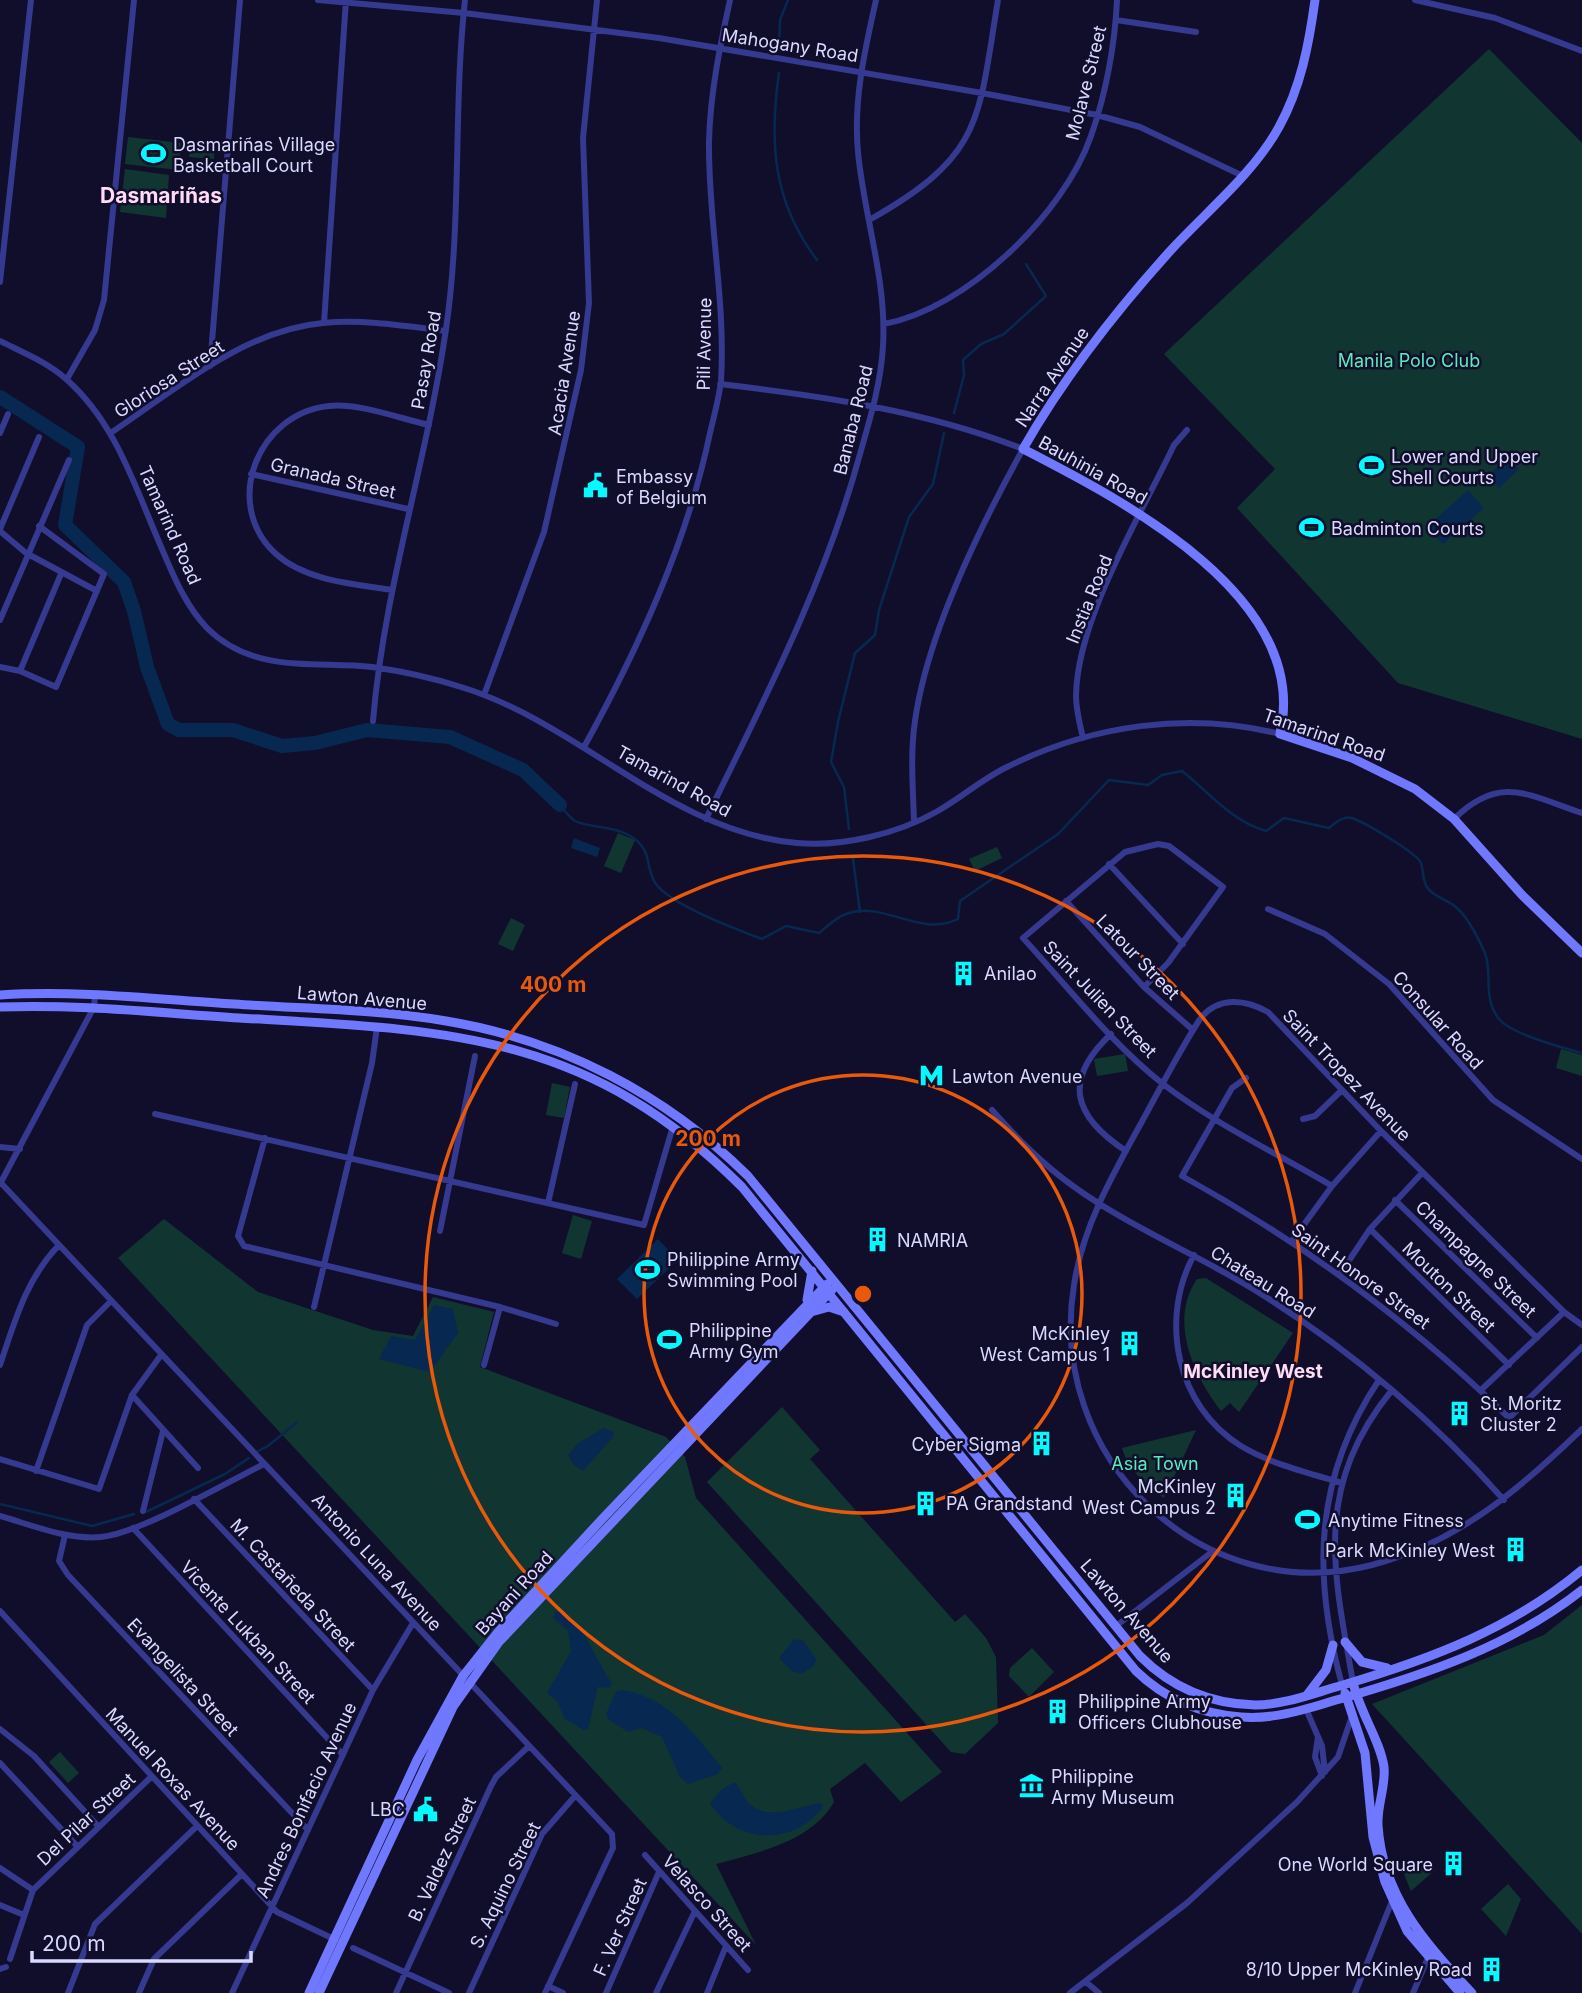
<svg xmlns="http://www.w3.org/2000/svg" width="1582" height="1993" viewBox="0 0 1582 1993" font-family="Inter,sans-serif">
<style>
.green{fill:#113632}
.water{fill:#072851}
.lines{fill:none;stroke-linecap:round;stroke-linejoin:round}
.stream{stroke:#072851;stroke-width:2.5}
.river{stroke:#072851;stroke-width:14}
.street{stroke:#35398f;stroke-width:6}
.secondary{stroke:#7078ff;stroke-width:9}
.ring{fill:none;stroke:#e8590c;stroke-width:3.5}
.labels{text-anchor:middle;dominant-baseline:central;stroke-width:5;stroke-linejoin:round;paint-order:stroke}
.street-label{font-size:18px;fill:#dad9ff;stroke:#110e2c}
.poi-label{font-size:18px;fill:#dad9ff;stroke:#110e2c;text-anchor:start}
.park-label{font-size:18px;fill:#58ecbb;stroke:#110e2c}
.neighbourhood-label{font-size:19px;font-weight:bold;fill:#ffdbf5;stroke:#110e2c}
.quarter-label{font-size:21px;font-weight:bold;fill:#ffdbf5;stroke:#110e2c}
.centre{fill:#e8590c;stroke:#110e2c;stroke-width:3.5}
.ring-label{font-size:21px;text-anchor:middle;font-weight:bold;fill:#e8590c;stroke:#110e2c;stroke-width:5;stroke-linejoin:round;paint-order:stroke}
</style>
<rect width="100%" height="100%" fill="#110e2c"/>
<path class="green" d="M 1489,49 L 1582,143 L 1582,739 L 1398,683 L 1237,508 L 1275,469 L 1164,354 Z
M 128,137 L 181,143 L 179,170 L 125,164 Z
M 190,144 L 215,147 L 214,159 L 189,157 Z
M 125,169 L 169,175 L 166,218 L 120,212 Z
M 618,833 L 635,840 L 621,873 L 604,866 Z
M 997,847 L 1002,858 L 975,871 L 969,859 Z
M 511,918 L 525,925 L 513,951 L 498,944 Z
M 1561,1049 L 1582,1055 L 1582,1076 L 1556,1068 Z
M 1125,1054 L 1128,1071 L 1097,1076 L 1094,1059 Z
M 552,1083 L 570,1087 L 564,1118 L 546,1115 Z
M 573,1215 L 592,1221 L 581,1259 L 562,1253 Z
M 164,1219 L 258,1292 L 373,1330 L 413,1336 L 433,1297 L 494,1312 L 480,1367 L 666,1437 L 685,1457 L 696,1498 L 942,1772 L 901,1802 L 865,1763 L 830,1789 L 834,1802 C 811,1842 759,1852 716,1864 L 756,1945 L 118,1258 Z
M 1206,1278 L 1293,1333 L 1239,1412 L 1230,1403 L 1221,1411 C 1194,1376 1168,1321 1197,1279 Z
M 782,1407 L 820,1450 L 810,1459 L 955,1622 L 965,1614 L 986,1638 L 996,1657 L 998,1723 L 965,1754 L 951,1752 L 707,1482 Z
M 1196,1430 L 1164,1498 C 1146,1486 1128,1469 1122,1448 Z
M 1582,1605 L 1582,1934 L 1372,1704 L 1544,1635 Z
M 1032,1648 L 1054,1672 L 1029,1697 L 1009,1676 L 1010,1668 Z
M 60,1752 L 79,1773 L 68,1783 L 49,1762 Z
M 1422,1858 L 1434,1871 L 1411,1891 L 1404,1874 Z
M 1508,1884 L 1521,1899 L 1506,1936 L 1481,1909 Z"/>
<path class="water" d="M 1508,457 L 1519,469 L 1499,488 L 1488,476 Z
M 1468,490 L 1484,508 L 1443,544 L 1427,527 Z
M 574,838 L 600,848 L 597,857 L 571,848 Z
M 658,1239 L 678,1260 L 637,1299 L 617,1279 Z
M 434,1305 L 453,1309 L 458,1333 L 430,1372 L 379,1359 L 391,1336 L 415,1340 Z
M 604,1428 L 614,1432 L 613,1437 L 583,1471 L 573,1464 L 568,1455 L 578,1443 Z
M 555,1611 C 584,1617 594,1660 612,1683 L 609,1688 L 598,1687 L 588,1729 L 584,1730 L 565,1719 L 557,1701 L 547,1693 L 571,1651 L 568,1631 L 553,1618 Z
M 794,1639 L 804,1641 L 816,1659 L 814,1666 L 801,1674 L 792,1671 L 779,1658 Z
M 621,1690 C 666,1695 695,1734 722,1768 L 718,1774 L 688,1784 L 680,1777 L 662,1737 L 641,1728 L 628,1732 L 608,1719 L 606,1714 L 616,1692 Z
M 735,1782 C 740,1787 742,1795 747,1801 C 766,1823 796,1807 821,1803 L 823,1807 C 794,1846 736,1845 710,1803 L 722,1789 Z"/>
<g class="lines">
<path class="stream" d="M 779,49 L 780,20 L 788,0
M 779,73 C 769,143 773,202 817,260
M 954,413 L 964,375 L 963,360 L 981,344 L 1004,334 L 1046,296 L 1026,264
M 560,805 C 564,810 570,818 575,821 C 588,828 613,825 632,837 C 654,852 644,867 656,884 C 671,905 736,929 762,939 L 786,926 L 819,933 C 827,927 836,917 846,914 C 885,900 919,938 958,919 L 960,901 L 1058,834 L 1109,780 L 1148,785 L 1162,775 L 1182,771 C 1210,793 1231,821 1266,831 L 1284,818 L 1329,828 C 1336,822 1343,816 1352,818 C 1366,823 1411,850 1420,861 C 1424,868 1422,880 1427,887 C 1434,898 1448,899 1457,908 C 1469,919 1478,938 1485,953 C 1493,974 1482,997 1499,1019 C 1511,1034 1563,1048 1582,1053
M 849,829 L 844,787 L 831,762 L 838,722 L 855,653 L 875,635 L 879,610 L 909,517 L 933,484 L 944,433
M 853,859 L 860,912
M 256,1452 L 268,1446 L 296,1423
M 0,1504 L 92,1526 L 134,1514
M 146,1512 L 225,1474 L 249,1458"/>
<path class="river" d="M 0,397 L 78,447 L 65,525 L 124,582 L 134,611 L 147,667 L 168,724 L 179,730 L 233,730 L 282,746 L 315,743 L 367,730 L 450,737 L 523,770 L 560,805"/>
<path class="street" d="M 318,0 L 464,13 L 659,38 L 982,93 L 1097,115 L 1140,127 L 1243,176
M 1415,0 L 1495,18 L 1582,51
M 1116,20 L 1196,32
M 871,219 C 984,155 978,120 998,0
M 0,282 L 31,0
M 324,323 L 346,0
M 884,324 C 966,309 1064,214 1091,136 C 1106,94 1115,44 1117,0
M 0,341 C 22,352 47,362 66,379 C 115,422 134,484 159,542 C 172,572 184,604 207,628 C 253,674 314,661 372,667 C 401,671 433,678 461,687 C 580,723 670,832 797,843 C 842,847 897,834 936,812 C 961,798 982,779 1007,767 C 1091,725 1189,711 1280,734
M 210,366 L 240,0
M 67,379 L 95,330 L 104,300 L 134,0
M 720,384 C 823,396 926,411 1023,449 C 981,525 927,635 915,721 C 910,754 913,788 914,822
M 112,432 C 175,390 244,330 323,323 C 364,319 406,326 446,331
M 0,433 L 8,414
M 251,474 L 408,509
M 0,529 L 39,437
M 0,531 L 26,553 L 97,591
M 392,590 C 354,584 306,581 276,554 C 221,504 258,413 329,406 C 360,403 398,418 429,425
M 0,620 L 69,460
M 0,667 L 20,671 L 56,687 L 104,574 L 39,526
M 20,671 L 61,574
M 484,695 L 544,532 L 581,370 L 589,303 L 583,138 L 597,0
M 373,721 C 384,588 427,461 446,329 C 462,220 453,109 465,0
M 1083,738 C 1080,725 1076,710 1076,696 C 1077,619 1141,515 1174,445 L 1187,430
M 584,747 C 638,649 687,543 710,433 C 714,416 719,398 721,381 C 726,301 708,221 709,142 C 710,94 720,46 730,0
M 706,819 C 764,700 825,583 860,454 C 870,419 881,383 883,346 C 887,280 864,217 858,152 C 853,101 865,49 876,0
M 1454,819 C 1500,774 1528,795 1582,813
M 1109,864 L 1183,944
M 1066,901 L 1144,987 L 1193,1030
M 1268,909 L 1325,934 L 1389,984 L 1493,1100 L 1582,1159
M 1144,987 L 1168,963 L 1223,887 L 1169,846 L 1158,844 L 1125,852 L 1023,938 C 1068,987 1111,1043 1163,1084 C 1215,1124 1276,1153 1332,1186
M 1111,1034 C 1062,1080 1073,1116 1126,1151
M 1246,1078 L 1232,1088 L 1182,1176 C 1303,1243 1411,1322 1509,1418 L 1582,1347
M 992,1110 C 1017,1138 1042,1164 1073,1186 C 1128,1226 1194,1253 1253,1289 C 1346,1346 1431,1418 1504,1500
M 155,1114 L 644,1225 L 673,1126
M 1303,1119 L 1315,1116 L 1342,1090
M 265,1138 L 238,1236 L 244,1246 L 500,1307 L 556,1324
M 0,1147 L 20,1149
M 1,1183 L 612,1834 L 613,1848 L 545,1993
M 0,1184 L 94,1007 L 95,994
M 1395,1200 L 1537,1338
M 548,1203 L 575,1084
M 1370,1229 L 1509,1365
M 440,1231 L 475,1056
M 1292,1241 L 1332,1186 L 1381,1131
M 1194,1255 C 1159,1319 1176,1406 1241,1446 C 1271,1464 1308,1473 1342,1483
M 1340,1274 L 1370,1229 L 1422,1173
M 314,1307 L 372,1063 L 377,1027
M 1582,1325 L 1564,1312 L 1381,1131 L 1268,1012 C 1245,999 1218,996 1200,1019 C 1180,1050 1163,1083 1145,1116 C 1116,1169 1083,1224 1074,1285 C 1046,1457 1201,1609 1372,1565 C 1457,1543 1520,1489 1582,1429
M 0,1365 C 15,1321 26,1279 59,1245
M 484,1365 L 500,1307
M 1481,1390 L 1564,1312
M 132,1395 L 198,1468
M 0,1459 L 99,1489 L 132,1395 L 161,1355
M 36,1471 L 87,1325 L 111,1301
M 194,1499 L 373,1690
M 143,1511 L 163,1431
M 0,1516 C 32,1525 66,1540 101,1537 C 141,1533 225,1483 264,1464
M 133,1528 L 343,1755
M 65,1535 L 59,1561 L 68,1575 L 308,1830
M 0,1611 L 277,1912 L 336,1940
M 1116,1626 L 1213,1551
M 1353,1682 C 1333,1570 1313,1487 1392,1390
M 1342,1685 C 1312,1575 1314,1477 1379,1380
M 1306,1709 L 1322,1746 L 1325,1772
M 0,1729 L 34,1756 L 98,1826
M 1318,1737 L 1315,1757 L 1322,1776
M 0,1763 L 77,1846
M 645,1855 L 748,1970
M 0,1868 L 33,1890
M 0,1905 L 24,1915
M 353,1948 L 449,1993
M 10,1959 L 33,1890 L 151,1777
M 0,1969 L 6,1967
M 1086,1982 L 1099,1993
M 548,1986 L 563,1993
M 68,1993 L 95,1924 L 197,1826
M 139,1993 L 154,1959 L 242,1874
M 232,1993 L 373,1690 L 413,1623
M 396,1993 L 491,1786 L 496,1777 L 528,1747
M 469,1993 L 542,1834 L 575,1796
M 606,1993 L 659,1872
M 656,1993 L 695,1911
M 707,1993 L 726,1946
M 1070,1993 L 1187,1903 L 1297,1802 L 1338,1757 L 1352,1716
M 1355,1993 L 1392,1901
M 1413,1993 L 1430,1953"/>
<path class="secondary" d="M 1315,0 C 1309,44 1301,87 1279,127 C 1253,174 1208,210 1171,250 C 1115,312 1064,377 1023,449 C 1122,500 1312,597 1280,734 L 1352,758 L 1415,789 L 1454,819 L 1522,895 L 1582,953
M 0,995 C 78,990 155,999 234,1004 C 304,1009 376,1009 446,1021 C 561,1040 665,1094 748,1176 L 1140,1656 C 1172,1688 1209,1704 1255,1705 C 1285,1705 1314,1693 1343,1685 C 1431,1659 1511,1629 1582,1570
M 0,1007 C 80,1004 159,1013 239,1018 C 445,1030 586,1031 742,1187 L 1136,1671 C 1165,1699 1201,1714 1241,1717 C 1276,1720 1308,1708 1340,1699 C 1427,1674 1511,1646 1582,1590
M 807,1300 L 812,1271
M 811,1312 L 829,1307 L 844,1312
M 1345,1642 L 1362,1662 L 1387,1668
M 1353,1682 C 1359,1711 1380,1740 1384,1767 C 1386,1786 1377,1805 1378,1825 C 1382,1895 1426,1945 1472,1993
M 1345,1693 L 1365,1753 L 1373,1837 L 1385,1882 L 1407,1931 L 1460,1993
M 1307,1695 L 1326,1670 L 1333,1645
M 309,1993 L 417,1760 L 463,1676 L 498,1632 L 604,1517 L 827,1284
M 319,1993 L 453,1707 L 499,1642 L 832,1290"/>
</g>
<g class="ring">
<circle cx="863" cy="1294" r="219"/>
<circle cx="863" cy="1294" r="438"/>
</g>
<defs>
<symbol id="stadium-bare" viewBox="-9 -9 18 18"><path d="M0-5a6.5 5 0 1 0 0 10a6.5 5 0 1 0 0-10ZM-3.5-1.8h7v3.6h-7Z" fill="#05faff" stroke="#110e2c" stroke-width="2.5" paint-order="stroke"/></symbol>
<symbol id="civic-bare" viewBox="-9 -9 18 18"><path d="M-.6-6.5H3V-4.5H.6V-3L4-1V1h2V6H-6V1h2V-1L-.6-3ZM-1.2 2.5V6h2.4V2.5Z" fill="#05faff" stroke="#110e2c" stroke-width="2.5" paint-order="stroke"/></symbol>
<symbol id="building-bare" viewBox="-9 -9 18 18"><path d="M-4-6H4V6H1V3H-1V6H-4ZM-2.5-4.3h1.7v1.8h-1.7ZM.8-4.3h1.7v1.8H.8ZM-2.5-1h1.7V.8h-1.7ZM.8-1h1.7V.8H.8Z" fill="#05faff" stroke="#110e2c" stroke-width="2.5" paint-order="stroke"/></symbol>
<symbol id="metro-bare" viewBox="-9 -9 18 18"><path d="M-5.5 5V-5H-3L0 0L3-5H5.5V5H3V-.5L0 4L-3-.5V5Z" fill="#05faff" stroke="#110e2c" stroke-width="2.5" paint-order="stroke"/></symbol>
<symbol id="museum-bare" viewBox="-9 -9 18 18"><path d="M0-6L6-3V-2H-6V-3ZM-5-1h2V3h-2ZM-1-1h2V3h-2ZM3-1h2V3H3ZM-6 4H6V6H-6Z" fill="#05faff" stroke="#110e2c" stroke-width="2.5" paint-order="stroke"/></symbol>
</defs>
<g fill-rule="evenodd">
<use href="#stadium-bare" x="136" y="136" width="35" height="35"/>
<use href="#stadium-bare" x="1354" y="448" width="35" height="35"/>
<use href="#civic-bare" x="578" y="468" width="35" height="35"/>
<use href="#stadium-bare" x="1294" y="510" width="35" height="35"/>
<use href="#building-bare" x="946" y="956" width="35" height="35"/>
<use href="#metro-bare" x="914" y="1058" width="35" height="35"/>
<use href="#building-bare" x="860" y="1222" width="35" height="35"/>
<use href="#stadium-bare" x="630" y="1252" width="35" height="35"/>
<use href="#stadium-bare" x="652" y="1322" width="35" height="35"/>
<use href="#building-bare" x="1112" y="1326" width="35" height="35"/>
<use href="#building-bare" x="1442" y="1396" width="35" height="35"/>
<use href="#building-bare" x="1024" y="1426" width="35" height="35"/>
<use href="#building-bare" x="1218" y="1478" width="35" height="35"/>
<use href="#building-bare" x="908" y="1486" width="35" height="35"/>
<use href="#stadium-bare" x="1290" y="1502" width="35" height="35"/>
<use href="#building-bare" x="1498" y="1532" width="35" height="35"/>
<use href="#building-bare" x="1040" y="1694" width="35" height="35"/>
<use href="#museum-bare" x="1014" y="1768" width="35" height="35"/>
<use href="#civic-bare" x="408" y="1792" width="35" height="35"/>
<use href="#building-bare" x="1436" y="1846" width="35" height="35"/>
<use href="#building-bare" x="1474" y="1952" width="35" height="35"/>
</g>
<g class="labels">
<g class="street-label">
<text transform="translate(790 45) rotate(9)">Mahogany Road</text>
<text transform="translate(1086 83) rotate(-76)">Molave Street</text>
<text transform="translate(704 344) rotate(-89)">Pili Avenue</text>
<text transform="translate(426 360) rotate(-80)">Pasay Road</text>
<text transform="translate(564 373) rotate(-81)">Acacia Avenue</text>
<text transform="translate(1052 377) rotate(-56)">Narra Avenue</text>
<text transform="translate(169 379) rotate(-33)">Gloriosa Street</text>
<text transform="translate(853 420) rotate(-76)">Banaba Road</text>
<text transform="translate(1093 470) rotate(29)">Bauhinia Road</text>
<text transform="translate(333 478) rotate(13)">Granada Street</text>
<text transform="translate(170 525) rotate(66)">Tamarind Road</text>
<text transform="translate(1089 599) rotate(-68)">Instia Road</text>
<text transform="translate(1324 735) rotate(19)">Tamarind Road</text>
<text transform="translate(674 781) rotate(29)">Tamarind Road</text>
<text transform="translate(1138 957) rotate(46)">Latour Street</text>
<text transform="translate(362 998) rotate(5)">Lawton Avenue</text>
<text transform="translate(1100 999) rotate(46)">Saint Julien Street</text>
<text transform="translate(1438 1020) rotate(48)">Consular Road</text>
<text transform="translate(1347 1075) rotate(46)">Saint Tropez Avenue</text>
<text transform="translate(1476 1259) rotate(44)">Champagne Street</text>
<text transform="translate(1361 1276) rotate(36)">Saint Honore Street</text>
<text transform="translate(1263 1282) rotate(32)">Chateau Road</text>
<text transform="translate(1449 1287) rotate(44)">Mouton Street</text>
<text transform="translate(377 1562) rotate(47)">Antonio Luna Avenue</text>
<text transform="translate(293 1585) rotate(47)">M. Castañeda Street</text>
<text transform="translate(514 1593) rotate(-48)">Bayani Road</text>
<text transform="translate(1127 1611) rotate(49)">Lawton Avenue</text>
<text transform="translate(248 1632) rotate(47)">Vicente Lukban Street</text>
<text transform="translate(183 1677) rotate(47)">Evangelista Street</text>
<text transform="translate(173 1779) rotate(47)">Manuel Roxas Avenue</text>
<text transform="translate(306 1800) rotate(-65)">Andres Bonifacio Avenue</text>
<text transform="translate(86 1819) rotate(-43)">Del Pilar Street</text>
<text transform="translate(442 1859) rotate(-65)">B. Valdez Street</text>
<text transform="translate(505 1885) rotate(-64)">S. Aquino Street</text>
<text transform="translate(707 1903) rotate(48)">Velasco Street</text>
<text transform="translate(620 1927) rotate(-66)">F. Ver Street</text>
</g>
<g class="poi-label">
<text x="173" y="144">Dasmariñas Village<tspan x="173" dy="21">Basketball Court</tspan></text>
<text x="1391" y="456">Lower and Upper<tspan x="1391" dy="21">Shell Courts</tspan></text>
<text x="616" y="476">Embassy<tspan x="616" dy="21">of Belgium</tspan></text>
<text x="1331" y="528">Badminton Courts</text>
<text x="984" y="973">Anilao</text>
<text x="952" y="1076">Lawton Avenue</text>
<text x="897" y="1240">NAMRIA</text>
<text x="667" y="1259">Philippine Army<tspan x="667" dy="21">Swimming Pool</tspan></text>
<text x="689" y="1330">Philippine<tspan x="689" dy="21">Army Gym</tspan></text>
<text x="1110" y="1333" text-anchor="end">McKinley<tspan x="1110" dy="21">West Campus 1</tspan></text>
<text x="1480" y="1403">St. Moritz<tspan x="1480" dy="21">Cluster 2</tspan></text>
<text x="1021" y="1444" text-anchor="end">Cyber Sigma</text>
<text x="1216" y="1486" text-anchor="end">McKinley<tspan x="1216" dy="21">West Campus 2</tspan></text>
<text x="946" y="1503">PA Grandstand</text>
<text x="1328" y="1520">Anytime Fitness</text>
<text x="1495" y="1550" text-anchor="end">Park McKinley West</text>
<text x="1078" y="1701">Philippine Army<tspan x="1078" dy="21">Officers Clubhouse</tspan></text>
<text x="1051" y="1776">Philippine<tspan x="1051" dy="21">Army Museum</tspan></text>
<text x="405" y="1809" text-anchor="end">LBC</text>
<text x="1433" y="1864" text-anchor="end">One World Square</text>
<text x="1472" y="1969" text-anchor="end">8/10 Upper McKinley Road</text>
</g>
<g class="park-label">
<text x="1409" y="360">Manila Polo Club</text>
<text x="1155" y="1463">Asia Town</text>
</g>
<g class="neighbourhood-label">
<text x="1253" y="1371">McKinley West</text>
</g>
<g class="quarter-label">
<text x="161" y="195">Dasmariñas</text>
</g>
</g>
<circle cx="863" cy="1294" r="10" class="centre"/>
<g class="ring-label">
<text x="553" y="992">400 m</text>
<text x="708" y="1146">200 m</text>
</g>
<path d="M32 1951v10h219v-10" fill="none" stroke="#dad9ff" stroke-width="3.5"/>
<text x="42" y="1951" font-size="21" fill="#dad9ff" stroke="#110e2c" stroke-width="5" paint-order="stroke">200 m</text>
</svg>
